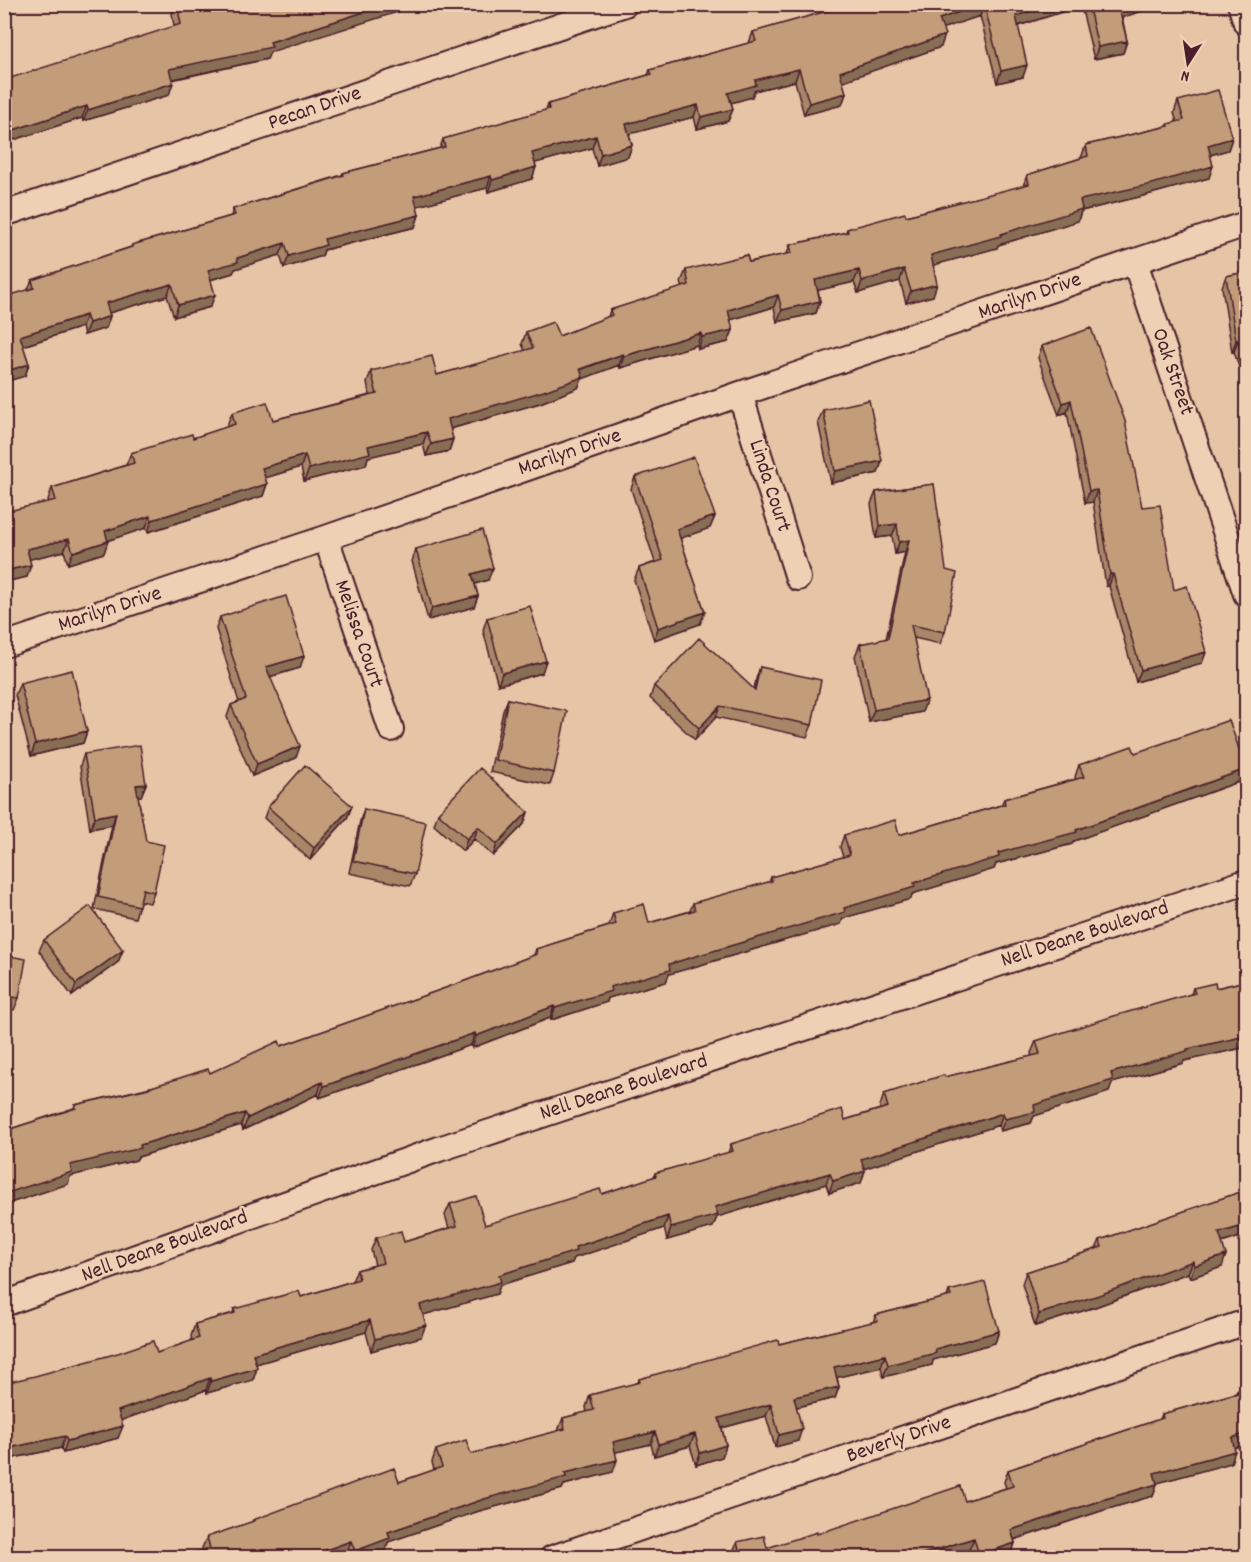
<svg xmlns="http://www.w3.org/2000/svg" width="1251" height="1562" viewBox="0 0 1251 1562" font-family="Dekko,sans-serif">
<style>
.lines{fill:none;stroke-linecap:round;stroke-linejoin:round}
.street-casing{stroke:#4a1f2b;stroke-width:28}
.street{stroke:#eed0b4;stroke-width:24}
.wall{fill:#a88768;stroke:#4a1f2b;stroke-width:1.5}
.shaded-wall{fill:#886e55;stroke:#4a1f2b;stroke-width:1.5}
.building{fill:#c39d79;stroke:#4a1f2b;stroke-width:1.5}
.labels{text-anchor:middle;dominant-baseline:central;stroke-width:4.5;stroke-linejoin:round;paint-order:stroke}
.street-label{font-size:22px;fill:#4a1f2b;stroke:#eed0b4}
</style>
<rect width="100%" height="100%" fill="#e5c5a5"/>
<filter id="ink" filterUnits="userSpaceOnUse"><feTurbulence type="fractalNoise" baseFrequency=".0167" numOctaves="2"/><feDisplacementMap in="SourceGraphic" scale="12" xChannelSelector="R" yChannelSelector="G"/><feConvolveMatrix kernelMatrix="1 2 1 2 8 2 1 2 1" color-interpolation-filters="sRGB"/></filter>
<g filter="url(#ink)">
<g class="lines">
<defs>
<path id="street" d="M 1240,4 L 1246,23
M 4,214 L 625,4
M 1135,262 L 1246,594
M 740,394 L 798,578
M 326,538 L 391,729
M 4,645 L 326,538 L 740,394 L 1246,224
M 4,1304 L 439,1149 L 1246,882
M 552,1558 L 1246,1322"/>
</defs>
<use href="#street" class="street-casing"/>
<use href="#street" class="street"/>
</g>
<path class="wall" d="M 175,4 L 219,4 L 220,12 L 270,52 L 267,59 L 172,80 L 169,95 L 83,121 L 82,118 L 4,143 L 174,26 L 172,14 Z
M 852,4 L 1163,4 L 1122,17 L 1127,41 L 1123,53 L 1094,59 L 1081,6 L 1018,26 L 1023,77 L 997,83 L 980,16 L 943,28 L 941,47 L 842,81 L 846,93 L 842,105 L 804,115 L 795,81 L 754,91 L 752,97 L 731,103 L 733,109 L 728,121 L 697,129 L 694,117 L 629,134 L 632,145 L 628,157 L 597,166 L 592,148 L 535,163 L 536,167 L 532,179 L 488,192 L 487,188 L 417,206 L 419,215 L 415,227 L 324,250 L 322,256 L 284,268 L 280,255 L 235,269 L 233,273 L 210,280 L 215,295 L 210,307 L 174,317 L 167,296 L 109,313 L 110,316 L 106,328 L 84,335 L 82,327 L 23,346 L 29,364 L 25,376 L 4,382 L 28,289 L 32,280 L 131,247 L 132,245 L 231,216 L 233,209 L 342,175 L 343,173 L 440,148 L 443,139 L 546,110 L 548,104 L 648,75 L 650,70 L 749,43 L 753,32 Z
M 1178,101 L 1232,138 L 1228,150 L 1210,155 L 1209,178 L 1147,195 L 1081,211 L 1078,221 L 998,245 L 997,248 L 933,265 L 933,296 L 906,303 L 900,281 L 858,293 L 854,282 L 818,290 L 820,301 L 816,313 L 777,322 L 774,307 L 730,320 L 733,330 L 728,342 L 698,349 L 697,345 L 620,368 L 619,365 L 582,379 L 578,388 L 540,403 L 450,429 L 453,439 L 449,451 L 426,456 L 423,444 L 368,457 L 366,465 L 304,481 L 301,467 L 265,478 L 267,484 L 263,496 L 148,532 L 146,528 L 108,540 L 104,553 L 68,564 L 64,551 L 29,559 L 27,577 L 4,582 L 4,512 L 49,502 L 48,500 L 52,488 L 126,465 L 131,453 L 193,438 L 228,427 L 227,425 L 232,413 L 273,420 L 370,395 L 367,383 L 371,371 L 437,375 L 525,351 L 522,344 L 526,332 L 559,336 L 608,317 L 610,310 L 683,288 L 681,282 L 686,270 L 749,262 L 787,254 L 790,245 L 846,232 L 847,229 L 906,216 L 1023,186 L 1027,175 L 1081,158 L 1086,145 L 1168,126 L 1168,124 L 1177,122 L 1174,113 Z
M 1246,272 L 1246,387 L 1234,352 L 1232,352 L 1222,287 L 1226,276 Z
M 1042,346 L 1142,507 L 1174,590 L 1206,652 L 1202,663 L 1136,682 L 1109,586 L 1106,586 L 1093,502 L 1085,503 L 1067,412 L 1059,415 L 1038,358 Z
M 823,410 L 882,461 L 878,473 L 831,483 L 818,422 Z
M 635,477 L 715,516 L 710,528 L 680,538 L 705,612 L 700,624 L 654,640 L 634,580 L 639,568 L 655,562 L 631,489 Z
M 934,484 L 945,632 L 940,644 L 914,638 L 922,712 L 869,722 L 855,656 L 860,644 L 886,639 L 905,552 L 895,554 L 892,536 L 876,538 L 871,504 L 876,492 Z
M 416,549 L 488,580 L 475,584 L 478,596 L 474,607 L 428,620 L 412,561 Z
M 220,617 L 300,668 L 270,677 L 296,758 L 252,776 L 227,717 L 231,705 L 239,702 L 216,629 Z
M 487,618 L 542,673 L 498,685 L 483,630 Z
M 760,667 L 812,725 L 807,737 L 716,717 L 695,740 L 650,698 L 654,686 L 754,689 L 756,679 Z
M 20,683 L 87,731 L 83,743 L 31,756 L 15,695 Z
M 508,699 L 554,773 L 550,785 L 490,772 L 503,711 Z
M 1135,753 L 1241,781 L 1074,841 L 1072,844 L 996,864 L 994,869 L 912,894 L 911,899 L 843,918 L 841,924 L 669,974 L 666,982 L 608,998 L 607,1002 L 551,1020 L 550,1018 L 472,1048 L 471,1045 L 319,1098 L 318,1094 L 243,1130 L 241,1125 L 138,1157 L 136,1160 L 70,1176 L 68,1184 L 4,1205 L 4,1131 L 74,1108 L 75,1105 L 210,1073 L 281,1046 L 457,984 L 534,955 L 536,949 L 609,926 L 613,913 L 649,923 L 690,911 L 693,903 L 769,882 L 771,877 L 843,857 L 840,847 L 844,835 L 899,835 L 1001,805 L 1004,799 L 1076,779 L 1075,777 L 1079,765 Z
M 84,754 L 146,784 L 141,796 L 138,796 L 154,892 L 150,903 L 140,901 L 135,918 L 94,909 L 112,825 L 90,829 L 80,766 Z
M 352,806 L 347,818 L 310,860 L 264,818 L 268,807 Z
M 364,809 L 415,874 L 410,886 L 349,873 L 360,821 Z
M 528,812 L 524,824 L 493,856 L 474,839 L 463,851 L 434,825 L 438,813 Z
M 44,940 L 123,950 L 118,962 L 72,996 L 39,951 Z
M 4,955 L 19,998 L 14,1010 L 4,1008 Z
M 1246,981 L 1246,1064 L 1242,1048 L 1184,1061 L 1183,1063 L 1112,1083 L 1109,1092 L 1034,1116 L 1031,1123 L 1000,1131 L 999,1125 L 864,1168 L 861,1183 L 829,1193 L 826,1184 L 717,1217 L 713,1227 L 667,1240 L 664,1228 L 574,1258 L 572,1263 L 500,1285 L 497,1294 L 423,1315 L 421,1337 L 371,1351 L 366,1332 L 256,1364 L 257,1368 L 253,1380 L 207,1393 L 206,1390 L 121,1420 L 118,1438 L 63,1453 L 61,1448 L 4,1460 L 157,1353 L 192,1341 L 191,1336 L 195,1324 L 233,1313 L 234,1309 L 301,1297 L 352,1281 L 357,1270 L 375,1265 L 371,1250 L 376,1238 L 404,1242 L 449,1228 L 445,1215 L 450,1204 L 485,1225 L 602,1194 L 654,1177 L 655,1173 L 728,1153 L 731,1144 L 845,1120 L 880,1109 L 880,1106 L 884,1094 L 945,1077 L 1032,1056 L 1031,1053 L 1036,1041 L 1191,994 L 1193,988 L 1216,988 Z
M 1246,1190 L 1246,1235 L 1222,1243 L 1222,1267 L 1190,1278 L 1188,1273 L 1095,1307 L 1035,1326 L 1022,1284 L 1026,1272 L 1096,1249 L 1100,1240 Z
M 949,1291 L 999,1331 L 995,1343 L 933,1360 L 932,1365 L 883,1377 L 881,1367 L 837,1377 L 839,1387 L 835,1398 L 796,1407 L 798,1441 L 775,1447 L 766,1416 L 722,1428 L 726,1445 L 722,1457 L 696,1465 L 690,1446 L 654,1456 L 651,1444 L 615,1452 L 613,1472 L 564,1485 L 562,1489 L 479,1511 L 388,1542 L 386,1550 L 364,1557 L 349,1557 L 347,1553 L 203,1550 L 202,1548 L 207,1537 L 252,1522 L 253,1520 L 399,1482 L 434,1470 L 432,1462 L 436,1450 L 471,1454 L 558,1431 L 563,1418 L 587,1412 L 586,1407 L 590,1395 L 638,1383 L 639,1379 L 779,1344 L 873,1322 L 876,1315 L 947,1297 Z
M 1237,1391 L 1246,1444 L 1234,1448 L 1231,1463 L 1157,1483 L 1153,1496 L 1101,1511 L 1014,1540 L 1015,1543 L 1011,1555 L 1003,1557 L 972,1557 L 969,1550 L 946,1557 L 733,1557 L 732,1554 L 737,1542 L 767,1548 L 817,1534 L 965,1501 L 1006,1488 L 1004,1482 L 1008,1470 L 1160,1419 L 1162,1414 L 1236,1393 Z"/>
<path class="shaded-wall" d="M 389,4 L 423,4 L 270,52 L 267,59 L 164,81 L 169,69 L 270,42 Z
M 982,4 L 984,4 L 980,16 L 935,31 L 939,19 Z
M 1052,4 L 1082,4 L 1081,6 L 1011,28 L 1016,16 Z
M 1129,4 L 1163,4 L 1115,20 L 1119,8 Z
M 945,35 L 941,47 L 835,84 L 840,72 Z
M 1127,41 L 1123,53 L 1094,59 L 1098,47 Z
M 1027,65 L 1023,77 L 997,83 L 1001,71 Z
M 799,69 L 795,81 L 754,91 L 752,97 L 724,105 L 728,93 L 755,80 Z
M 173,83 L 169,95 L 83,121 L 88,110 Z
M 846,93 L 842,105 L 804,115 L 809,103 Z
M 698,105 L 694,117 L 622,136 L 626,124 Z
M 87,106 L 82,118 L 4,143 L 4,133 Z
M 733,109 L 728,121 L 697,129 L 701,117 Z
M 596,136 L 592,148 L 528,165 L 532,153 Z
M 1232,138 L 1228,150 L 1203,157 L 1208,145 Z
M 632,145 L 628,157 L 597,166 L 601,154 Z
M 1213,166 L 1209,178 L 1147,195 L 1081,211 L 1078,221 L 998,245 L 997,248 L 927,267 L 931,255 L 1001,234 L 1080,200 Z
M 536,167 L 532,179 L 488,192 L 492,180 Z
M 491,176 L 487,188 L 410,208 L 414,196 Z
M 419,215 L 415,227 L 324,250 L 322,256 L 284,268 L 289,256 L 324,239 Z
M 285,243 L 280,255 L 235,269 L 233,273 L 203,282 L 208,270 L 237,258 Z
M 904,269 L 900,281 L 858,293 L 862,281 Z
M 859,270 L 854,282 L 811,292 L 815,280 Z
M 172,284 L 167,296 L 102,315 L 106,303 Z
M 937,284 L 933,296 L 906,303 L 911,291 Z
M 215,295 L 210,307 L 174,317 L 178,305 Z
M 778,295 L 774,307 L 723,322 L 728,310 Z
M 820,301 L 816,313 L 777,322 L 782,310 Z
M 86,315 L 82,327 L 16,348 L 20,336 Z
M 110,316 L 106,328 L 84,335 L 89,323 Z
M 733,330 L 728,342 L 698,349 L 702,337 Z
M 701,333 L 697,345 L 620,368 L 624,356 Z
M 1236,340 L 1238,340 L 1234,352 L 1232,352 Z
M 623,354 L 619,365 L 582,379 L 578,388 L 540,403 L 443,431 L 448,419 Z
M 29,364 L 25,376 L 4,382 L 4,372 Z
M 1071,400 L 1067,412 L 1059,415 L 1063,403 Z
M 427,432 L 423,444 L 368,457 L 366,465 L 304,481 L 309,469 L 368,446 Z
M 453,439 L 449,451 L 426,456 L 431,444 Z
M 305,455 L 301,467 L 258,480 L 262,468 Z
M 882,461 L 878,473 L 831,483 L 835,471 Z
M 267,484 L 263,496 L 148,532 L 152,520 Z
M 1097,490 L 1093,502 L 1085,503 L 1089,491 Z
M 150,516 L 146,528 L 101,543 L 105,531 Z
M 715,516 L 710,528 L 673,541 L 677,529 Z
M 897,524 L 892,536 L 876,538 L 880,526 Z
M 69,539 L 64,551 L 23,561 L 27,549 Z
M 909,540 L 905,552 L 895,554 L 899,542 Z
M 108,541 L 104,553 L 68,564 L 73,552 Z
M 31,565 L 27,577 L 4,582 L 4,571 Z
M 493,568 L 488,580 L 468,586 L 472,574 Z
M 1110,574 L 1113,574 L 1109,586 L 1106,586 Z
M 478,596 L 474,607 L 428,620 L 432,608 Z
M 705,612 L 700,624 L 654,640 L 658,628 Z
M 1206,652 L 1202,663 L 1136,682 L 1141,670 Z
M 304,656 L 300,668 L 262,679 L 266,667 Z
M 546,661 L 542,673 L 498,685 L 502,673 Z
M 927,700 L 922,712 L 869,722 L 874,710 Z
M 720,706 L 716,717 L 695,740 L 699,728 Z
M 87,731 L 83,743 L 31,756 L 35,744 Z
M 300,746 L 296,758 L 252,776 L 257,764 Z
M 1246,769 L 1241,781 L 1074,841 L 1072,844 L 996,864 L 994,869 L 912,894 L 911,899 L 843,918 L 841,924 L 669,974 L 666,982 L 608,998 L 607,1002 L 551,1020 L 555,1008 L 669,964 L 844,908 L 998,853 L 1076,830 Z
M 146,784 L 141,796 L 132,797 L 136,785 Z
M 352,806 L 347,818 L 310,860 L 314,848 Z
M 528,812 L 524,824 L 493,856 L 497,844 Z
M 116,813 L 112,825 L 90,829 L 95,817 Z
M 478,827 L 474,839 L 463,851 L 467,839 Z
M 123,950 L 118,962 L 72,996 L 76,984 Z
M 554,1006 L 550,1018 L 472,1048 L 476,1036 Z
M 475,1033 L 471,1045 L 319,1098 L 324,1086 Z
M 1246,1036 L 1242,1048 L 1184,1061 L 1183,1063 L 1112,1083 L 1109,1092 L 1034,1116 L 1031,1123 L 1000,1131 L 1005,1119 L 1034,1105 L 1111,1073 L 1187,1049 Z
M 322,1082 L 318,1094 L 243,1130 L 248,1118 Z
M 245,1113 L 241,1125 L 138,1157 L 136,1160 L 70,1176 L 68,1184 L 4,1205 L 4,1194 L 70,1165 L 140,1145 Z
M 1003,1113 L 999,1125 L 857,1171 L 861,1159 Z
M 865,1171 L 861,1183 L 829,1193 L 833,1181 Z
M 830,1173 L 826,1184 L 717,1217 L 713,1227 L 667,1240 L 671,1228 L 715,1207 Z
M 668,1216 L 664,1228 L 574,1258 L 572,1263 L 500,1285 L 497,1294 L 416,1317 L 420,1305 L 499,1275 L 575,1247 Z
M 1246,1225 L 1246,1235 L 1215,1245 L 1219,1233 Z
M 1226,1255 L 1222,1267 L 1190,1278 L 1194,1266 Z
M 1193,1261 L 1188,1273 L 1095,1307 L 1035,1326 L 1039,1314 Z
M 370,1320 L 366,1332 L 249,1366 L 253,1354 Z
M 426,1325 L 421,1337 L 371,1351 L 375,1339 Z
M 999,1331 L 995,1343 L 933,1360 L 932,1365 L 883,1377 L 888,1365 L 935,1349 Z
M 885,1355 L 881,1367 L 830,1379 L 834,1367 Z
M 257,1368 L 253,1380 L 207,1393 L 211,1381 Z
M 210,1378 L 206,1390 L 114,1423 L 118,1411 Z
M 839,1387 L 835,1398 L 789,1409 L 794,1397 Z
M 771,1404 L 766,1416 L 714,1430 L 719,1418 Z
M 123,1426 L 118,1438 L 63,1453 L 67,1441 Z
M 802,1429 L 798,1441 L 775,1447 L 779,1435 Z
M 655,1432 L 651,1444 L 608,1454 L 613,1442 Z
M 1246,1433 L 1246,1444 L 1227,1450 L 1232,1438 Z
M 695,1434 L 690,1446 L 654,1456 L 659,1444 Z
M 65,1436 L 61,1448 L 4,1460 L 4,1449 Z
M 726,1445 L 722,1457 L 696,1465 L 700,1453 Z
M 1235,1451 L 1231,1463 L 1150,1485 L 1154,1473 Z
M 617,1460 L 613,1472 L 564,1485 L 562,1489 L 479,1511 L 388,1542 L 386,1550 L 364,1557 L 352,1557 L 355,1551 L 388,1532 L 484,1499 L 565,1473 Z
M 1157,1484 L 1153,1496 L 1101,1511 L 1007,1542 L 1011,1530 L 1105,1499 Z
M 974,1538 L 969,1550 L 946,1557 L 913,1557 Z
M 351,1541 L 347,1553 L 335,1557 L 306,1557 Z
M 1015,1543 L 1011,1555 L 1003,1557 L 978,1557 L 979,1555 Z"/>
<path class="building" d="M 177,4 L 219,4 L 220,12 L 256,4 L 389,4 L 270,42 L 272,47 L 169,69 L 173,83 L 88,110 L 87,106 L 4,133 L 4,80 L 181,24 Z
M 852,4 L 982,4 L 939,19 L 945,35 L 840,72 L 846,93 L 809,103 L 799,69 L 755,80 L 756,85 L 728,93 L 733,109 L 701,117 L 698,105 L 626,124 L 632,145 L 601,154 L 596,136 L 532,153 L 536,167 L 492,180 L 491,176 L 414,196 L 419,215 L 324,239 L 326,245 L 289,256 L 285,243 L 237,258 L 238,262 L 208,270 L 215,295 L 178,305 L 172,284 L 106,303 L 110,316 L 89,323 L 86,315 L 20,336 L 29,364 L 4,372 L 4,297 L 34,288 L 32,280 L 132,247 L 132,245 L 235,215 L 233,209 L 344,175 L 343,173 L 445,147 L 443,139 L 549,109 L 548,104 L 652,74 L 650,70 L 756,41 L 753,32 Z
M 984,4 L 1052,4 L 1016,16 L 1027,65 L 1001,71 Z
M 1088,4 L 1129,4 L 1119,8 L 1127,41 L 1098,47 Z
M 1218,90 L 1232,138 L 1208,145 L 1213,166 L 1152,184 L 1080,200 L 1082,209 L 1001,234 L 1001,236 L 931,255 L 937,284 L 911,291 L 904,269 L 862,281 L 859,270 L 815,280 L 820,301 L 782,310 L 778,295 L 728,310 L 733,330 L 702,337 L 701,333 L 624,356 L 623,354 L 580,369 L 583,377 L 544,391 L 448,419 L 453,439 L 431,444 L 427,432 L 368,446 L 370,453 L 309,469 L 305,455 L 262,468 L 267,484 L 152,520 L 150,516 L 105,531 L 108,541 L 73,552 L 69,539 L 27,549 L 31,565 L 4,571 L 4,512 L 56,500 L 52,488 L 134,463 L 131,453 L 192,434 L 193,438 L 235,424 L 232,413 L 267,402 L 273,420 L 377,394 L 371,371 L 432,356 L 437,375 L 533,348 L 526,332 L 553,322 L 559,336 L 612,315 L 610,310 L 689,285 L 686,270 L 747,255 L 749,262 L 792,253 L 790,245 L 848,232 L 847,229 L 905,213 L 906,216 L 1029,184 L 1027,175 L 1088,156 L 1086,145 L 1169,126 L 1168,124 L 1184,120 L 1178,101 Z
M 1246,272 L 1246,363 L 1238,340 L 1236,340 L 1226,276 Z
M 1091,328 L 1125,421 L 1142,507 L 1160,505 L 1174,590 L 1187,586 L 1206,652 L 1141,670 L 1113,574 L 1110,574 L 1097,490 L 1089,491 L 1071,400 L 1063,403 L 1042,346 Z
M 869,400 L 882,461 L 835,471 L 823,410 Z
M 694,457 L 715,516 L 677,529 L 705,612 L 658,628 L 639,568 L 663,560 L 635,477 Z
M 934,484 L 946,570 L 957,573 L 945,632 L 911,625 L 927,700 L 874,710 L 860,644 L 888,638 L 909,540 L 899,542 L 897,524 L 880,526 L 876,492 Z
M 482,530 L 493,568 L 472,574 L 478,596 L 432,608 L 416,549 Z
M 286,596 L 304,656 L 266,667 L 300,746 L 257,764 L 231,705 L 246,699 L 220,617 Z
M 530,606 L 546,661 L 502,673 L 487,618 Z
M 699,638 L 755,690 L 760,667 L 821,680 L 812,725 L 720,706 L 699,728 L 654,686 Z
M 72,670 L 87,731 L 35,744 L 20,683 Z
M 508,699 L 567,711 L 554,773 L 495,760 Z
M 1229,720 L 1246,769 L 1076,830 L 1077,832 L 998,853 L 999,857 L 914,883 L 915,887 L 844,908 L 845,912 L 669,964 L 670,970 L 610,987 L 611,991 L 555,1008 L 554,1006 L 476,1036 L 475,1033 L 324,1086 L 322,1082 L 248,1118 L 245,1113 L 140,1145 L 141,1148 L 70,1165 L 72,1172 L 4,1194 L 4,1131 L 76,1108 L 75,1105 L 145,1089 L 208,1069 L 210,1073 L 279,1041 L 281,1046 L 457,984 L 537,954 L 536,949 L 616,924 L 613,913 L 644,904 L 649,923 L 695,910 L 693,903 L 772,881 L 771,877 L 850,855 L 844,835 L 895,820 L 899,835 L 1005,804 L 1004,799 L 1084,777 L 1079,765 L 1132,746 L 1135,753 Z
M 140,745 L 146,784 L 136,785 L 146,841 L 164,845 L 154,892 L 143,889 L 139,906 L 98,897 L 116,813 L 95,817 L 84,754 Z
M 305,765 L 352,806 L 314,848 L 268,807 Z
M 480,768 L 528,812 L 497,844 L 478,827 L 467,839 L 438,813 Z
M 364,809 L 426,822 L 415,874 L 353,861 Z
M 90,906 L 123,950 L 76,984 L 44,940 Z
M 4,955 L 26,959 L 19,998 L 4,996 Z
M 1246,981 L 1246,1038 L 1246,1036 L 1187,1049 L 1187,1051 L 1111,1073 L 1113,1080 L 1034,1105 L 1035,1112 L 1005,1119 L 1003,1113 L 861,1159 L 865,1171 L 833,1181 L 830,1173 L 715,1207 L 718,1215 L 671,1228 L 668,1216 L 575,1247 L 576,1251 L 499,1275 L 501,1282 L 420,1305 L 426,1325 L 375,1339 L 370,1320 L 253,1354 L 257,1368 L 211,1381 L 210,1378 L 118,1411 L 123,1426 L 67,1441 L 65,1436 L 4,1449 L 4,1383 L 35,1376 L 118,1353 L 153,1341 L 157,1353 L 199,1338 L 195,1324 L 235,1313 L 234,1309 L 299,1291 L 301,1297 L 359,1279 L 357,1270 L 383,1263 L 376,1238 L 401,1231 L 404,1242 L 457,1226 L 450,1204 L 476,1196 L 485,1225 L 600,1189 L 602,1194 L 656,1176 L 655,1173 L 733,1151 L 731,1144 L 842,1109 L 845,1120 L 888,1107 L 884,1094 L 944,1075 L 945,1077 L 1040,1054 L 1036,1041 L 1114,1016 L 1195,993 L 1193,988 L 1215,983 L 1216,988 Z
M 1246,1190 L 1246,1225 L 1219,1233 L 1226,1255 L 1194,1266 L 1193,1261 L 1099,1295 L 1039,1314 L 1026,1272 L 1102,1247 L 1100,1240 Z
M 985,1282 L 999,1331 L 935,1349 L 936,1353 L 888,1365 L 885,1355 L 834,1367 L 839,1387 L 794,1397 L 802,1429 L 779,1435 L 771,1404 L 719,1418 L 726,1445 L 700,1453 L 695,1434 L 659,1444 L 655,1432 L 613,1442 L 617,1460 L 565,1473 L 566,1477 L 484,1499 L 388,1532 L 390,1538 L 355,1551 L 351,1541 L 306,1557 L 180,1557 L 210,1548 L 207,1537 L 254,1521 L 253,1520 L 394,1468 L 399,1482 L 442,1467 L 436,1450 L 466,1440 L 471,1454 L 565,1429 L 563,1418 L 594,1410 L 590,1395 L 640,1382 L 639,1379 L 778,1340 L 779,1344 L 877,1321 L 876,1315 L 951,1296 L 949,1291 Z
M 1246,1388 L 1246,1433 L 1232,1438 L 1235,1451 L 1154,1473 L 1157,1484 L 1105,1499 L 1011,1530 L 1015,1543 L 979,1555 L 974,1538 L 913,1557 L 741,1557 L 737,1542 L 764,1536 L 767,1548 L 817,1532 L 817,1534 L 960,1486 L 965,1501 L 1013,1486 L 1008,1470 L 1163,1418 L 1162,1414 L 1238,1393 L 1237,1391 Z
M 166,1552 L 167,1557 L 149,1557 Z"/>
</g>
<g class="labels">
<g class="street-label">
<text transform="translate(315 109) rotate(-19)">Pecan Drive</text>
<text transform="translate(1030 297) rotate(-19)">Marilyn Drive</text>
<text transform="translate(1172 372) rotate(71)">Oak Street</text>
<text transform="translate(570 453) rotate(-19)">Marilyn Drive</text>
<text transform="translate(769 486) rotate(72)">Linda Court</text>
<text transform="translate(110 610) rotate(-18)">Marilyn Drive</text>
<text transform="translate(358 634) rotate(71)">Melissa Court</text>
<text transform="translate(1085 935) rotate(-18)">Nell Deane Boulevard</text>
<text transform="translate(624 1088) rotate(-18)">Nell Deane Boulevard</text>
<text transform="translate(165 1247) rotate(-20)">Nell Deane Boulevard</text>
<text transform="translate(899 1440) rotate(-19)">Beverly Drive</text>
</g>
</g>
<rect width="1251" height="1562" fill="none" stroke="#eed0b4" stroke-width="24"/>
<rect x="12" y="12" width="1227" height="1538" fill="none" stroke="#4a1f2b" stroke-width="2" filter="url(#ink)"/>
<g transform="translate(1188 63) rotate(192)" stroke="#eed0b4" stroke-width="4.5" paint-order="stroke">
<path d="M0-4.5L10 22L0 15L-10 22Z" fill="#4a1f2b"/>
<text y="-9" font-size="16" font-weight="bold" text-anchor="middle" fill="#4a1f2b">N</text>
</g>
</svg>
